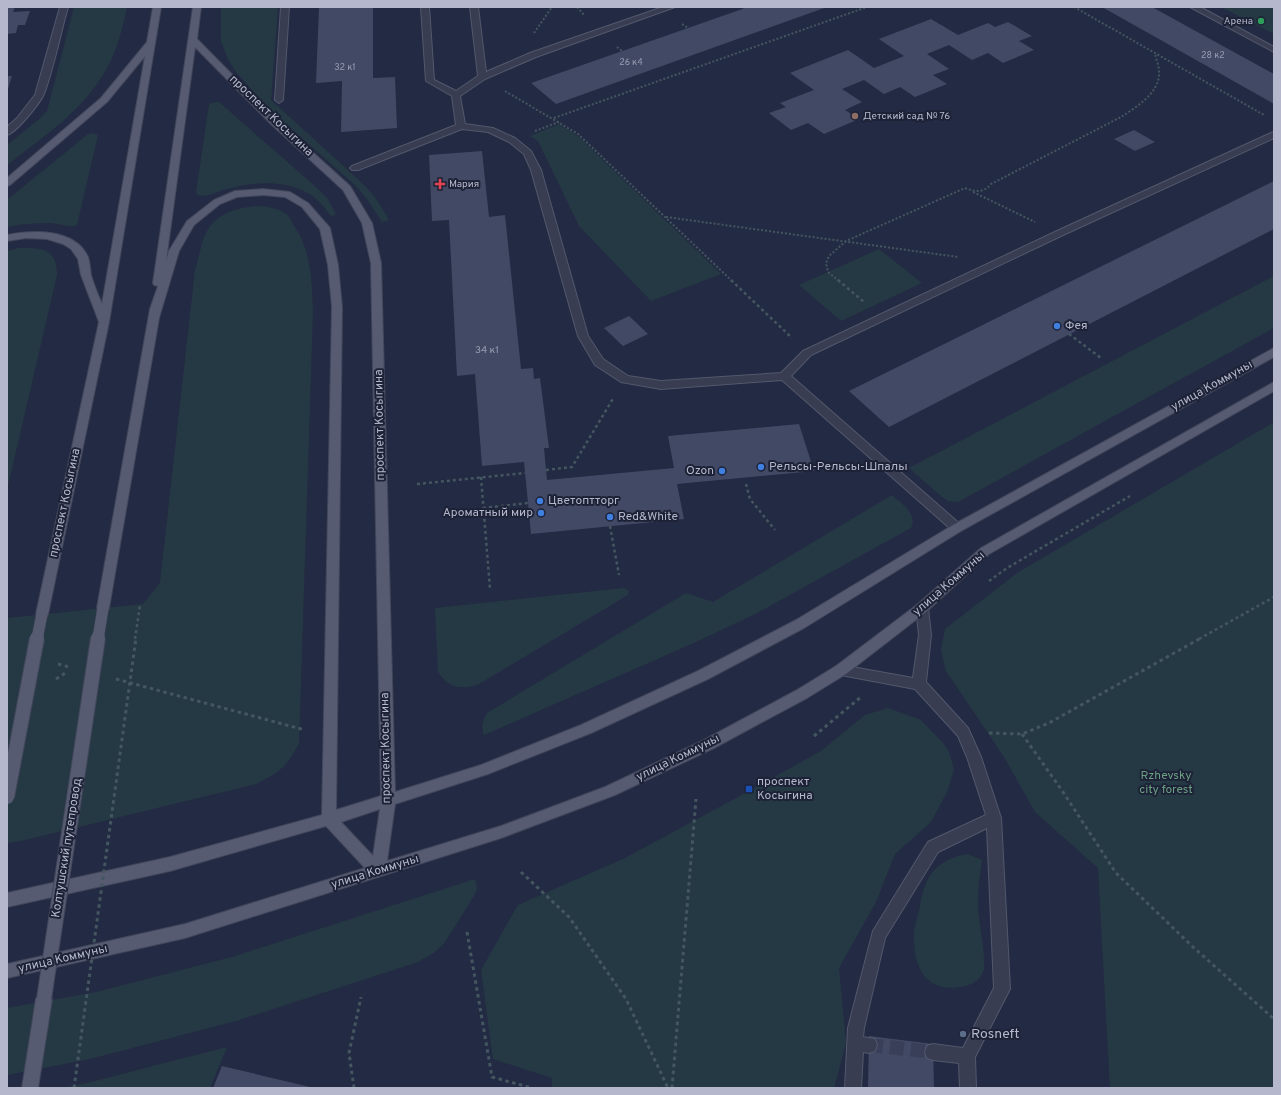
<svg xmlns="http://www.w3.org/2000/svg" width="1281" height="1095" viewBox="0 0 1281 1095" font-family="Overpass,sans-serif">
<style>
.green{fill:#253944}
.building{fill:#424965}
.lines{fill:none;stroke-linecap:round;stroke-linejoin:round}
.minor-tunnel{stroke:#393f58;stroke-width:14;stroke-dasharray:14 7;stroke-linecap:butt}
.minor-casing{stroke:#53586c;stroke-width:2}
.major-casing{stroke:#42465b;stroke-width:2}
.path-far2{stroke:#445660;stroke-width:2;stroke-dasharray:2 2;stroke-linecap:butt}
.path-far1{stroke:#445660;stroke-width:2.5;stroke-dasharray:3 3;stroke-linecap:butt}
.path{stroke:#445660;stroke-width:3;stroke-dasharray:3.5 3.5;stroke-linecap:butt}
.minor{fill:#383d52;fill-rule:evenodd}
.major{fill:#565b72;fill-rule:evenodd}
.major-bridge-far1-casing{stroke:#42465b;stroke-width:12;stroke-linecap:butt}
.major-bridge-casing{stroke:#42465b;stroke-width:16;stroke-linecap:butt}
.path-bridge-far1{stroke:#445660;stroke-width:2.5;stroke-dasharray:3 3;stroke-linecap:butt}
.path-bridge{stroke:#445660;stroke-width:3;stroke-dasharray:3.5 3.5;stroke-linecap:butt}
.major-bridge-far1{stroke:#565b72;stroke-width:11}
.major-bridge{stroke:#565b72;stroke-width:14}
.leisure-dot{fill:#2e9e5b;stroke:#1d2237;stroke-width:1.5}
.education-dot{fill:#8d6e63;stroke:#1d2237;stroke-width:1.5}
.health-dot{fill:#e0444e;stroke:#1d2237;stroke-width:1.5}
.shop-dot{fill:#3f7fe0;stroke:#1d2237;stroke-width:1.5}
.transit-dot{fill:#1a4fb4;stroke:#1d2237;stroke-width:1.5}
.service-dot{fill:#5c6f8a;stroke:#1d2237;stroke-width:1.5}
.labels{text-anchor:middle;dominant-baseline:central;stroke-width:4;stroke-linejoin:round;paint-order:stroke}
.far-number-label{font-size:9px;fill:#989cb2}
.far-poi-label{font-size:10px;fill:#b5b8cc;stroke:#1d2237;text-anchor:start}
.number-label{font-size:10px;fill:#989cb2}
.street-label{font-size:12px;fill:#b5b8cc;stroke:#1d2237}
.poi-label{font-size:12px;fill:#b5b8cc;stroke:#1d2237;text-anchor:start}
.park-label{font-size:12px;fill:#6a9f82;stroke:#1d2237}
.near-poi-label{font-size:14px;fill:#b5b8cc;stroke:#1d2237;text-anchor:start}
</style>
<rect width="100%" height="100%" fill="#232a43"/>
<path class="green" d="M 74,7 L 127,7 C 123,25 119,43 111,60 C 90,106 46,135 7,165 L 7,145 L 38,120 L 47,111 Z
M 221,7 L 278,7 L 271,100 L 360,181 L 375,197 L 389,220 L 382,222 L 367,199 L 354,184 L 280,119 L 259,98 L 236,72 L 228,59 L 221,41 Z
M 1221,7 L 1274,7 L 1274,34 Z
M 216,102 L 219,102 L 317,188 L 328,199 L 336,215 L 331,216 C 324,207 316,196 304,191 C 281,180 251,182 227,189 C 218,191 207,198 198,195 L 196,193 L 209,104 Z
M 559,124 L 578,136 L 721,274 L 651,301 L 579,226 L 538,141 L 530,136 Z
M 92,133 L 98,135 L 77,225 C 68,228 59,223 49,223 C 35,223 21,224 7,227 L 7,200 L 88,134 Z
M 259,206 C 268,207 278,208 286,214 C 289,216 291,220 293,224 C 311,249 312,281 313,311 L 299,743 C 286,768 281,771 256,784 L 21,841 L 7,843 L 7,618 L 143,604 L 160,583 L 195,270 C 199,259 201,241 207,231 C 218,212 239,207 259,206 Z
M 18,248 C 41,248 57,247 57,275 L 7,490 L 7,251 Z
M 879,249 L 922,283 L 841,321 L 799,285 Z
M 1274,276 L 1274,328 L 958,502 L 948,501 L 941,496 L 909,468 Z
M 1274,422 L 1274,1088 L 1110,1088 L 1098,868 L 1035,812 L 1004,757 L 946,671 L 941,650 L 945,629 L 1017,573 Z
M 892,495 C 902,504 918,514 911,528 L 755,614 L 696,642 L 484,735 C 481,726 482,722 487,713 L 686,593 L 713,602 Z
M 624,588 L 629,591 L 628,595 L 479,684 C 462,690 448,688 438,672 L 435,608 Z
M 888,708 L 921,720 L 943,743 L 949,752 L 954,769 L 948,790 L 931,822 L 895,854 L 876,902 L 839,968 L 846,1043 L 834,1088 L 552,1088 L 552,1078 L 493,1059 L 481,970 L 518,905 L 625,858 L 738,797 L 821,751 L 865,715 Z
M 968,854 L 982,860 C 980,876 977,893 978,909 C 979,922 986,959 984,969 C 981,979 974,984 965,986 C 927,995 913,968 914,935 C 914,927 917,918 919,911 C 921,899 924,884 931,874 C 940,862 954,856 968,854 Z
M 475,879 L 477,888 L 474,896 L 445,942 L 434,953 L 418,962 L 236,1021 L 90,1059 L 7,1075 L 7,1008 L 96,992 L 232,957 Z
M 227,1047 L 210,1088 L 63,1088 L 87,1083 Z"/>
<path class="building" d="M 7,7 L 15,7 L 13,12 L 30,11 L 25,25 L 18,25 L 16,33 L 7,34 Z
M 319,7 L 373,7 L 373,78 L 395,77 L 397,128 L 341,132 L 342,81 L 316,83 Z
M 748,7 L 827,7 L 556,104 L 531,83 Z
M 1102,7 L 1152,7 L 1274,74 L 1274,104 Z
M 931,19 L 958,35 L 988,23 L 995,27 L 1008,22 L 1032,36 L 1019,41 L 1034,50 L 1003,63 L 988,53 L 972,60 L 949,45 L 927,54 L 949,69 L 933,75 L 947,84 L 915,97 L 900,87 L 884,94 L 864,80 L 842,89 L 862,102 L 845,110 L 859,119 L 824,134 L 808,123 L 791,130 L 769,113 L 786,107 L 780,103 L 814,90 L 790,73 L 848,50 L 874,68 L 904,56 L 879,39 Z
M 7,76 L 12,76 L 7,92 Z
M 1134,130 L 1155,142 L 1135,151 L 1114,139 Z
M 482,151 L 489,217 L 505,215 L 521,369 L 533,368 L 534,379 L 540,378 L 549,448 L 544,448 L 547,480 L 674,468 L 668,436 L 799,424 L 814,471 L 677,484 L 684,519 L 531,534 L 524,462 L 482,466 L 475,374 L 457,376 L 449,220 L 432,221 L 429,155 Z
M 1274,181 L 1274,229 L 889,427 L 849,391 Z
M 629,316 L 648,334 L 623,346 L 604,328 Z
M 869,1036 L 933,1044 L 934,1088 L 868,1088 Z
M 222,1066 L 310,1087 L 310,1088 L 213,1088 Z"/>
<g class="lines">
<path class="minor-tunnel" d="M 869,1045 L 933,1052"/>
<defs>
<path id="minor" d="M 60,7 L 68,7 C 60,35 54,67 44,94 C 40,103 17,132 7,135 L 7,127 L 17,118 L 35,95 Z
M 281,7 L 289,7 L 283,100 L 279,103 L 275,100 Z
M 421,7 L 429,7 L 434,80 L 456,91 L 478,76 L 470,7 L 478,7 L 486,72 L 530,53 L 663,7 L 675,7 L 536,57 L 485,79 L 460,96 L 465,124 L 493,128 L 515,138 L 531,151 L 541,170 L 588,336 L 603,359 L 628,376 L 661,381 L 781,373 L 803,351 L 1057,231 L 1271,133 L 1274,132 L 1274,138 L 1063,235 L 811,355 L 791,376 L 961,525 L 963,528 L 961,531 L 957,532 L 953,531 L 782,380 L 661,389 L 621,382 L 595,365 L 578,336 L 531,170 L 524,154 L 509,142 L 488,132 L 462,129 L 358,170 L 352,170 L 350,168 L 352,166 L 456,125 L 452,96 L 426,81 Z
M 1190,7 L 1200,7 L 1274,47 L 1274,52 Z
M 922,603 L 926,604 L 928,608 L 931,635 L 926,682 L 968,728 L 981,757 L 1001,818 L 1010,989 L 975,1057 L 976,1088 L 960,1088 L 959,1063 L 933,1060 L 927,1058 L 925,1052 L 927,1046 L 933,1044 L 963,1048 L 994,988 L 987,828 L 938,852 L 885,938 L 864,1028 L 863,1037 L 875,1039 L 877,1045 L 875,1051 L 869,1053 L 863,1052 L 861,1088 L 845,1088 L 848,1028 L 873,931 L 928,842 L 986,815 L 967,757 L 958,736 L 915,689 L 841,675 L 836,674 L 835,670 L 836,666 L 841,665 L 913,678 L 919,635 L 916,608 L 918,604 Z"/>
<path id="major" d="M 153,7 L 161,7 L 109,322 L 48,614 L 46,618 L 42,619 L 38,618 L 36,614 L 99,322 L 81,275 L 78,259 L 71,249 L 63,244 L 47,239 L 26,238 L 7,241 L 7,235 C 32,230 75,228 88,257 C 90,263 90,269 91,275 C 94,285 98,295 102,304 L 145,56 L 107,102 L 10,185 L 7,186 L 7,178 L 101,98 L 147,42 Z
M 193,7 L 201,7 L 197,39 L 277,120 L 350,186 L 372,223 L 381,263 L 395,792 L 481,765 L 581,725 L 698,671 L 796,620 L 953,525 L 1274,348 L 1274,357 L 961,531 L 804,628 L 708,679 L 591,733 L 488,774 L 395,804 L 387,861 L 501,826 L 605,787 L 704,740 L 797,690 L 836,666 L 918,604 L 981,548 L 1274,382 L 1274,391 L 989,554 L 926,612 L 846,674 L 807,698 L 714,748 L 615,795 L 501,838 L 185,938 L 7,978 L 7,964 L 185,924 L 365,868 L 326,826 L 170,871 L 7,907 L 7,893 L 170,857 L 322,815 L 332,307 L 328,265 L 320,229 L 302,207 L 285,197 L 263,195 L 237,197 L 220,204 L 194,225 L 179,251 L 159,318 L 109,608 L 107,612 L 103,613 L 99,612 L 97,608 L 150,309 L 158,286 L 154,285 L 153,283 ZM 195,47 L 271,124 L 343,190 L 362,223 L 371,263 L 381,796 L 336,810 L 342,307 L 338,265 L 330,228 L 308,203 L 290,192 L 263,189 L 235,191 L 214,200 L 187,221 L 169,251 L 166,261 ZM 380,809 L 373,856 L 341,822 Z
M 44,991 L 49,994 L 52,999 L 38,1088 L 22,1088 L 36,999 L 39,994 Z"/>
</defs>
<use href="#minor" class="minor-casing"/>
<use href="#major" class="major-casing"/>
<path class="path-far2" d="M 577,7 L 585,16
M 743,7 L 745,8
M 1074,7 L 1264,115
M 682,24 L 688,28
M 534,33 L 552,7
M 617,47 L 622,51
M 505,91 L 578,134 L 732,281
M 554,118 L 867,7
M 535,131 L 559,122
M 973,192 L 1035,222
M 666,217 L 958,257
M 839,281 L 828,272 L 826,263 L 829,256 L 846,241 L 965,188 C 975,192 984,193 991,184 L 1121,117 C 1135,108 1158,94 1159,75 C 1160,68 1156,60 1155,53"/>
<path class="path-far1" d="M 731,280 L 792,338
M 838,280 L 864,302
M 1069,334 L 1101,358
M 546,470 L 572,467 L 614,397
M 481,477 L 490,589
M 417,484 L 525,473
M 746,484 L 750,499 L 775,530
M 483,508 L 528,503
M 610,526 L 619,575
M 989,581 L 1007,568 L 1130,496
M 1199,639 L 1274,597"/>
<path class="path" d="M 58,664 L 69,667
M 56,679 L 67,672
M 116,679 L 305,730
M 989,733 L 1022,734 L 1049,723 L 1201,638
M 1022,734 L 1061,789 L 1116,873 L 1193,947 L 1274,1019
M 814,736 L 861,697
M 521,872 L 569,917 L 626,999 L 668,1088
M 467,932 L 492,1077 L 532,1088
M 354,1088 L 349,1053 L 361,997
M 672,1088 L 696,799"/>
<use href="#minor" class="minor"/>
<use href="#major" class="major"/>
<defs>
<path id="major-bridge-far1" d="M 37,639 L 42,614
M 98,639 L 103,608"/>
<path id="major-bridge" d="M 7,797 L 37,638
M 44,999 L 98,638"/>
</defs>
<use href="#major-bridge-far1" class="major-bridge-far1-casing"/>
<use href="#major-bridge" class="major-bridge-casing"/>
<path class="path-bridge-far1" d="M 135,639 L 140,605"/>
<path class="path-bridge" d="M 74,1088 L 136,638"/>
<use href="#major-bridge-far1" class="major-bridge-far1"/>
<use href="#major-bridge" class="major-bridge"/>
</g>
<circle class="leisure-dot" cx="1261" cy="21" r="4"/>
<circle class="education-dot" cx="855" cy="116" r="4"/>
<path class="health-dot" d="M438 178h4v4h4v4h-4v4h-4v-4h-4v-4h4z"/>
<g class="shop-dot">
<circle cx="1057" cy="326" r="4"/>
<circle cx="761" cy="467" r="4"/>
<circle cx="722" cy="471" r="4"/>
<circle cx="540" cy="501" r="4"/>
<circle cx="541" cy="513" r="4"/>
<circle cx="610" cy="517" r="4"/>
</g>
<rect class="transit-dot" x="745" y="785" width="8" height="8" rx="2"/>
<circle class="service-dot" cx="963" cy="1034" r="4"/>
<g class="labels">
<g class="far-number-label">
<text x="1213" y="55">28 к2</text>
<text x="631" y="62">26 к4</text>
<text x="345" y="67">32 к1</text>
</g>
<g class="far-poi-label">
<text x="1253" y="21" text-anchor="end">Арена</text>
<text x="863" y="116">Детский сад № 76</text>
<text x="449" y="184">Мария</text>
</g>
<g class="number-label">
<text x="487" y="350">34 к1</text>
</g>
<g class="street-label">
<text transform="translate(271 116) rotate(44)">проспект Косыгина</text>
<text transform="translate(1212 386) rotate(-29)">улица Коммуны</text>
<text transform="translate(380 425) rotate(-91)">проспект Косыгина</text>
<text transform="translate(65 503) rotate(-78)">проспект Косыгина</text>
<text transform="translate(949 584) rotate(-41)">улица Коммуны</text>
<text transform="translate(386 748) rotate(-91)">проспект Косыгина</text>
<text transform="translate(678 758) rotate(-26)">улица Коммуны</text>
<text transform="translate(67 848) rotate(-81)">Колтушский путепровод</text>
<text transform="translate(375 872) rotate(-17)">улица Коммуны</text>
<text transform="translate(63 959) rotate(-13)">улица Коммуны</text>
</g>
<g class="poi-label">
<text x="1065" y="326">Фея</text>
<text x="769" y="467">Рельсы-Рельсы-Шпалы</text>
<text x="714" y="471" text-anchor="end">Ozon</text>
<text x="548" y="501">Цветоптторг</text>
<text x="533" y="513" text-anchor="end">Ароматный мир</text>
<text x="618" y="517">Red&amp;White</text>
<text x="757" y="782">проспект<tspan x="757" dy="14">Косыгина</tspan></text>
</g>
<g class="park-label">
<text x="1166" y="776">Rzhevsky<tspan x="1166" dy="14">city forest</tspan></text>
</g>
<g class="near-poi-label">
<text x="971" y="1034">Rosneft</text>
</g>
</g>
<rect width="1281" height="1095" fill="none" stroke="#b5b8cc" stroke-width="16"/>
</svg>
